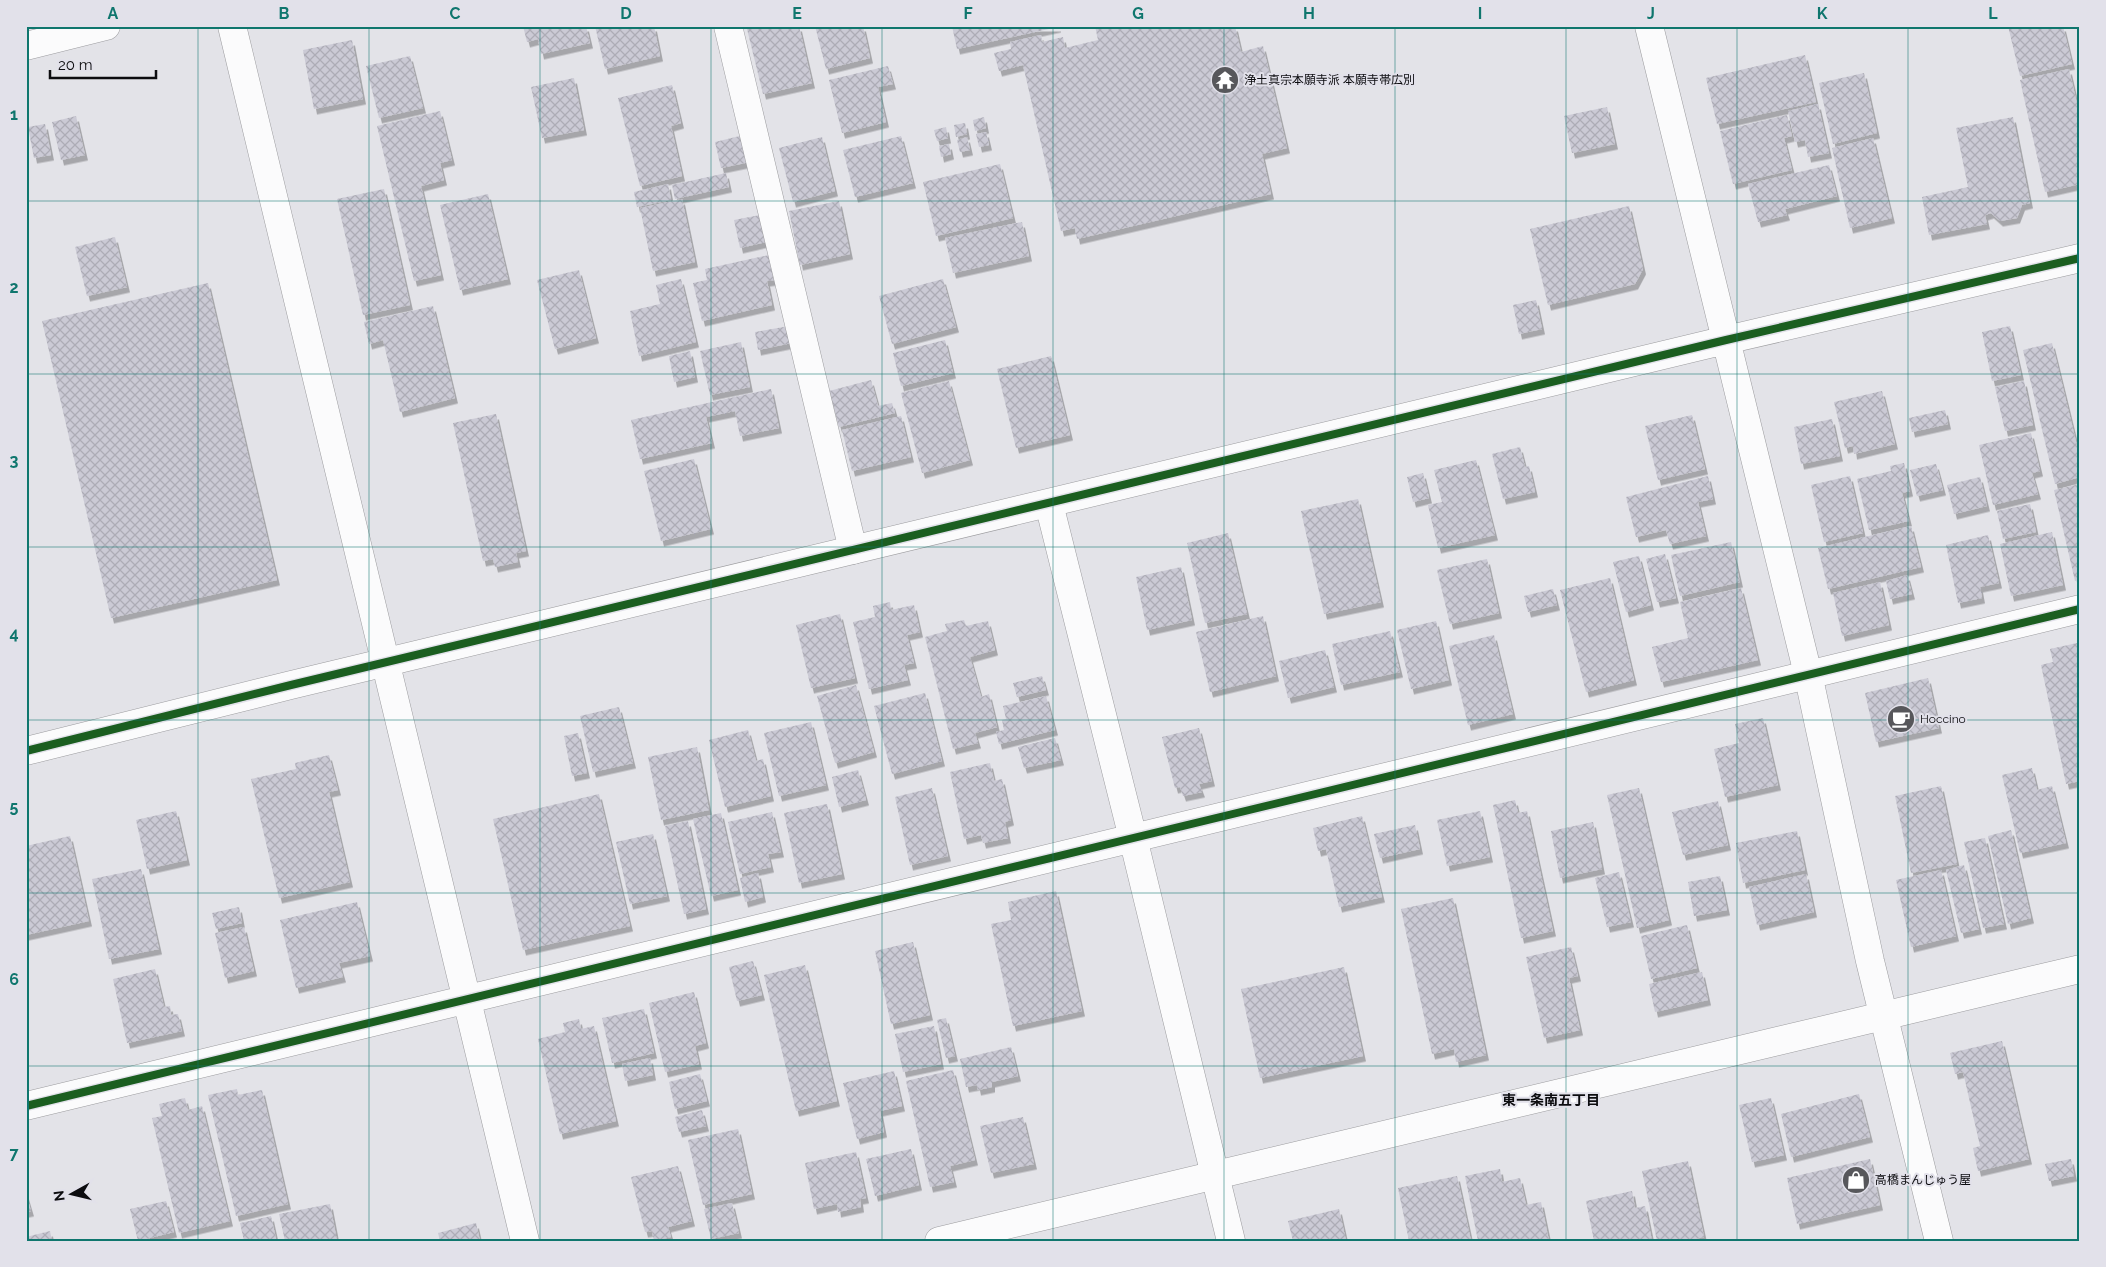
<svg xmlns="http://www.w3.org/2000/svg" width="2106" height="1267" viewBox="0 0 2106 1267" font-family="Raleway,'Noto Sans JP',sans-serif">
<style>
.building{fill:url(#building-cross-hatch);filter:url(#shadow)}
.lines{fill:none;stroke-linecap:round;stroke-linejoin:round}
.street-casing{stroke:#9c9c9f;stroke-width:29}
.secondary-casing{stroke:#9c9c9f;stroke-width:29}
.street{stroke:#fbfbfc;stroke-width:28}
.secondary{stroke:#fbfbfc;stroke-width:28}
.cycleway-casing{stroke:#e2e1ea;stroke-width:11}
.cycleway{stroke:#1b5e20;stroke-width:8}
.grid{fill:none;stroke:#0f766e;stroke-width:1;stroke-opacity:0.55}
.labels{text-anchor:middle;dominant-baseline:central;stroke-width:4;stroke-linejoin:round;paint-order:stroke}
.poi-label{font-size:12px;fill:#0c0c0f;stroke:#e2e1ea;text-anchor:start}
.neighbourhood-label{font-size:14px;font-weight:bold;fill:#0c0c0f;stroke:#e2e1ea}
.neatline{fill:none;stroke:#0f766e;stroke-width:2}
.grid-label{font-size:16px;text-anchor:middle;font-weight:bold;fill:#0f766e}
</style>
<defs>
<pattern id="building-cross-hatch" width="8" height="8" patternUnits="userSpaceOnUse" patternTransform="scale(1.25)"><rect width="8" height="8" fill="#cbcad5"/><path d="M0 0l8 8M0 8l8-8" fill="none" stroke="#adacb6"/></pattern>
<filter id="shadow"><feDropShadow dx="3" dy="5.5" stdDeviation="0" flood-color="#0004"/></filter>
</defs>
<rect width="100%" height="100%" fill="#e3e3e8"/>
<path class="building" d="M 523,26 L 586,26 L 590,43 L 541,54 L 538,39 L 527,42 Z
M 595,26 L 654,26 L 660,56 L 605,69 Z
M 758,26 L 799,26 L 812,83 L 763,94 L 747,29 Z
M 815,26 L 863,26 L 870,58 L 826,69 Z
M 952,26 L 1058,26 L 1058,27 L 957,49 Z
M 1095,26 L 1235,26 L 1241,52 L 1263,46 L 1287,148 L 1262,154 L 1271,194 L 1077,239 L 1075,228 L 1061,231 L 1023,65 L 999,71 L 994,53 L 1011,49 L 1010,42 L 1041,35 L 1042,42 L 1063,37 L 1065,48 L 1098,40 Z
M 2008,26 L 2063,26 L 2072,64 L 2020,76 Z
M 352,40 L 363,99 L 314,109 L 303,50 Z
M 1805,55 L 1816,102 L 1717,124 L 1706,78 Z
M 410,56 L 423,108 L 379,118 L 366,66 Z
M 888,66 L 893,84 L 878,87 L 886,122 L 842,133 L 829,80 Z
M 2069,69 L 2080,117 L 2080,184 L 2045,192 L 2020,80 Z
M 1864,73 L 1877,133 L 1833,144 L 1819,83 Z
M 574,78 L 584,130 L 542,138 L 531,87 Z
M 672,85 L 681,123 L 671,126 L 682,176 L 640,186 L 618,98 Z
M 1818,104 L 1829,153 L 1808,157 L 1805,140 L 1795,142 L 1788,111 Z
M 1607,107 L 1615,144 L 1572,153 L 1564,116 Z
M 440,111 L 452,160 L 440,163 L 444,180 L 421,186 L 441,275 L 414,281 L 377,126 Z
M 1787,115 L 1792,136 L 1784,138 L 1792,170 L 1733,184 L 1720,131 Z
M 76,116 L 85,155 L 61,160 L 52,122 Z
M 984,117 L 986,128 L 975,131 L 973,120 Z
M 2013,117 L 2030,203 L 2022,205 L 2017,218 L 2000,221 L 1991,213 L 1985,215 L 1987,224 L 1929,235 L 1922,197 L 1968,187 L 1956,128 Z
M 965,123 L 967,134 L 956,137 L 954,125 Z
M 45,124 L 51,155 L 34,158 L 28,127 Z
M 946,127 L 948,138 L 937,141 L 934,130 Z
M 986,132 L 989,145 L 979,147 L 976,134 Z
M 744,135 L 750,162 L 721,168 L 715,142 Z
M 901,136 L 913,183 L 855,197 L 843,150 Z
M 822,137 L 835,191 L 793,202 L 779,148 Z
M 967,137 L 970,150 L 960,152 L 957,140 Z
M 1873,138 L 1892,218 L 1850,228 L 1832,148 Z
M 949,144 L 951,154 L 941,157 L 939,146 Z
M 1000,164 L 1013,218 L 936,236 L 923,182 Z
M 1829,165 L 1837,196 L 1785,209 L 1787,215 L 1758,222 L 1748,184 Z
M 726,173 L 729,187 L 675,199 L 672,185 Z
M 668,184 L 671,200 L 637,207 L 634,192 Z
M 384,189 L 410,305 L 363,315 L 337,199 Z
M 488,194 L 508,279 L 460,290 L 440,205 Z
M 682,199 L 695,262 L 653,271 L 640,208 Z
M 839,201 L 850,254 L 800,265 L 789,211 Z
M 1629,206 L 1643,269 L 1635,284 L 1548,305 L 1530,229 Z
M 760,215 L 766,242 L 740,248 L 734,220 Z
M 1022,222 L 1029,256 L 953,273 L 945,238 Z
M 115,237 L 127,287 L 87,296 L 75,247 Z
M 769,255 L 775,280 L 767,281 L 772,305 L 702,321 L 693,283 L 707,280 L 705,269 Z
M 579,270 L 596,338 L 555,349 L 537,280 Z
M 681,279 L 696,342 L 639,356 L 630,311 L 660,304 L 656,285 Z
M 943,279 L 956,327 L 892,344 L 879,296 Z
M 208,283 L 277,580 L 111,618 L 42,321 Z
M 1536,300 L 1542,329 L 1519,334 L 1513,305 Z
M 433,306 L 455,398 L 400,412 L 383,340 L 369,344 L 364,322 Z
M 789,326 L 792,343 L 758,350 L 755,332 Z
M 2010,326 L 2021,375 L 1992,381 L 1982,332 Z
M 945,340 L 953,373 L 901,386 L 893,353 Z
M 741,342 L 750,387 L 710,395 L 700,351 Z
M 2052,343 L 2080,458 L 2080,477 L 2055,484 L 2023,350 Z
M 690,351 L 695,377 L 674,382 L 669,356 Z
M 1051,356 L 1070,435 L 1016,448 L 997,369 Z
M 871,380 L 878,406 L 892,403 L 895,413 L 839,427 L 829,391 Z
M 949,381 L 970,460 L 922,473 L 901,393 Z
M 2024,381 L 2033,425 L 2005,431 L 1995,387 Z
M 771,389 L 779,428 L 740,436 L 735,411 L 706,417 L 712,443 L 640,459 L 631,420 Z
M 1882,391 L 1895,444 L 1854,454 L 1853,446 L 1845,448 L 1834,402 Z
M 1945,410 L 1948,424 L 1912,432 L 1909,418 Z
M 496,414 L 526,551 L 516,553 L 518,562 L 495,567 L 493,559 L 483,561 L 453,423 Z
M 1692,415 L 1705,469 L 1658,480 L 1645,426 Z
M 901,416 L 911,457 L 852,471 L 842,430 Z
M 1832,419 L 1840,456 L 1801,464 L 1794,427 Z
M 2031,433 L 2040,471 L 2032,473 L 2038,494 L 1993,505 L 1979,445 Z
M 1520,447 L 1525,467 L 1529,466 L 1535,492 L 1503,499 L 1492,454 Z
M 694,459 L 711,529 L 661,541 L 644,471 Z
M 1476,460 L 1495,535 L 1438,548 L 1428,505 L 1442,502 L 1434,470 Z
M 1904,463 L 1910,491 L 1902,493 L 1909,521 L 1869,530 L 1857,479 L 1891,471 L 1890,466 Z
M 1936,464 L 1943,490 L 1917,496 L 1910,470 Z
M 1423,473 L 1429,498 L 1413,502 L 1407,477 Z
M 1708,476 L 1713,499 L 1698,502 L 1706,536 L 1670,544 L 1666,530 L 1636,537 L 1626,497 Z
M 1850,476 L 1863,533 L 1824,542 L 1811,485 Z
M 1980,477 L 1987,506 L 1954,514 L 1947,485 Z
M 2080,484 L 2080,580 L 2075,581 L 2054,490 Z
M 1358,499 L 1381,602 L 1324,614 L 1301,511 Z
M 2030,504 L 2036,532 L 2003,539 L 1997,511 Z
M 1911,526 L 1921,567 L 1828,589 L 1818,548 Z
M 2052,532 L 2063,585 L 2011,596 L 2000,544 Z
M 1228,533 L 1247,614 L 1205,623 L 1187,543 Z
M 1988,535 L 1999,583 L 1980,587 L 1982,598 L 1958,603 L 1946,545 Z
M 1731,542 L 1740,582 L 1680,596 L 1671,555 Z
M 1665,554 L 1676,598 L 1657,602 L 1646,559 Z
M 1639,556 L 1651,605 L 1626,612 L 1613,562 Z
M 1487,559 L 1499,613 L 1450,624 L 1437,570 Z
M 1181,567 L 1192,620 L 1147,630 L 1136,577 Z
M 1907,575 L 1912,594 L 1890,599 L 1886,581 Z
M 1610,578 L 1634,680 L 1586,692 L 1560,590 Z
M 1880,582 L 1889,625 L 1842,636 L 1833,593 Z
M 1741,588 L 1758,660 L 1661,682 L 1652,647 L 1688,638 L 1680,602 Z
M 1553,589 L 1557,605 L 1528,612 L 1524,596 Z
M 890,602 L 891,610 L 914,605 L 920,632 L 907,635 L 914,663 L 904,665 L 908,680 L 869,689 L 853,622 L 875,617 L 873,606 Z
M 840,614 L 855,678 L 811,688 L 796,625 Z
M 1263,616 L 1276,676 L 1210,692 L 1196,632 Z
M 964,620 L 966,626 L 988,621 L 995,650 L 970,657 L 981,697 L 989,694 L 997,727 L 975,733 L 978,743 L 953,749 L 925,637 L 947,631 L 945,624 Z
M 1436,621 L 1449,680 L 1411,689 L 1397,630 Z
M 1390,631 L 1400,672 L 1341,685 L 1332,644 Z
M 1494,635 L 1513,714 L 1468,725 L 1449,646 Z
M 2077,643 L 2080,655 L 2080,781 L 2066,784 L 2041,665 L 2053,662 L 2050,649 Z
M 1325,650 L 1334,687 L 1288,698 L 1279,661 Z
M 1042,676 L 1046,690 L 1017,697 L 1013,683 Z
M 1928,678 L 1939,728 L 1876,742 L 1865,693 Z
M 856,685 L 874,752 L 835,763 L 817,696 Z
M 925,693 L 942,761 L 892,774 L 874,706 Z
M 1046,696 L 1055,730 L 999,744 L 996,732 L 1004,730 L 1002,720 L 1006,719 L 1003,706 Z
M 619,707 L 633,763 L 593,772 L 580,716 Z
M 1763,718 L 1778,785 L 1725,797 L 1714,749 L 1739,743 L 1735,724 Z
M 811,722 L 826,785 L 779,796 L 764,733 Z
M 1199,728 L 1212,781 L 1199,784 L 1202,792 L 1183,796 L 1180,787 L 1175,788 L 1162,737 Z
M 748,730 L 756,761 L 763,759 L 771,796 L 725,807 L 709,740 Z
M 578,733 L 587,773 L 572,776 L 564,736 Z
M 1055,738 L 1061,760 L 1024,768 L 1018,747 Z
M 697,747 L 709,810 L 661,820 L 648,757 Z
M 329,755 L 338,790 L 329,792 L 350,882 L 279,898 L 251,779 L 296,769 L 295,763 Z
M 990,763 L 994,781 L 1002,779 L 1011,820 L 1005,822 L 1008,838 L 983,843 L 981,835 L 964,839 L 950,772 Z
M 2032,768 L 2037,790 L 2052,786 L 2066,843 L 2020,853 L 2002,775 Z
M 858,770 L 866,800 L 839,807 L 832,777 Z
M 1941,786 L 1957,864 L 1911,873 L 1895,796 Z
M 932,788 L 948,856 L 910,865 L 895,797 Z
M 1639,788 L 1669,920 L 1637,928 L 1607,795 Z
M 599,794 L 630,926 L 523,950 L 493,819 Z
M 1515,800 L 1518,813 L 1527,811 L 1553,931 L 1521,938 L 1493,805 Z
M 1718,801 L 1728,845 L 1683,855 L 1672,812 Z
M 827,804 L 842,874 L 799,883 L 784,813 Z
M 176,811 L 187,860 L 147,869 L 136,820 Z
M 1480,811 L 1490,857 L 1447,866 L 1437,820 Z
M 772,812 L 781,852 L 768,854 L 771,867 L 740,874 L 728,822 Z
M 721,813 L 738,890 L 711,896 L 693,819 Z
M 1362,816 L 1382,897 L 1339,907 L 1326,849 L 1318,851 L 1313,828 Z
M 688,821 L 706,909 L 684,914 L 665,826 Z
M 1593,822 L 1602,869 L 1560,878 L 1551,831 Z
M 1415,825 L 1420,849 L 1380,858 L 1374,834 Z
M 2011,830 L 2031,918 L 2008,924 L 1988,836 Z
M 1797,831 L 1805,870 L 1743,883 L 1736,843 Z
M 653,834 L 667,896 L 630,904 L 616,842 Z
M 70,836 L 89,921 L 26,935 L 26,846 Z
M 1985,838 L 2004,924 L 1983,928 L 1964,842 Z
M 1964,865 L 1979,929 L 1961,933 L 1946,870 Z
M 141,869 L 159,949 L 109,959 L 92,879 Z
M 1941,870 L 1956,936 L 1911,947 L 1896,880 Z
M 1619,872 L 1631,922 L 1607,927 L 1595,878 Z
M 758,873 L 763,897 L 745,902 L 740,878 Z
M 1806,874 L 1814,912 L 1757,925 L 1749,887 Z
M 1720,876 L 1727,910 L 1694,916 L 1688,882 Z
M 1056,891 L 1082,1011 L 1013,1026 L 991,924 L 1011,920 L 1008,902 Z
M 1453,898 L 1486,1055 L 1456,1062 L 1454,1049 L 1432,1054 L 1401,909 Z
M 357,902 L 370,956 L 339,963 L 343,977 L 296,988 L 280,920 Z
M 239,907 L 242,923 L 216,929 L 212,913 Z
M 1687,925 L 1697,968 L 1651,979 L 1641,936 Z
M 244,927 L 254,971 L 225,978 L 215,933 Z
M 913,942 L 930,1015 L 891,1024 L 875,951 Z
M 1571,947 L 1578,976 L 1569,978 L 1580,1030 L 1544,1038 L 1526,957 Z
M 753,961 L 762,995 L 737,1001 L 729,967 Z
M 805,965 L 837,1101 L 796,1111 L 764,975 Z
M 1344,967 L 1363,1056 L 1260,1078 L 1241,989 Z
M 155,969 L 164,1007 L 170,1006 L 171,1015 L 178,1014 L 182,1031 L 127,1043 L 113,979 Z
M 1702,972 L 1708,1000 L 1655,1012 L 1649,984 Z
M 694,992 L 706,1043 L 695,1046 L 699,1064 L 665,1072 L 649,1003 Z
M 644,1009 L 654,1053 L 612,1063 L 602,1018 Z
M 946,1018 L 955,1056 L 946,1058 L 937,1020 Z
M 579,1019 L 581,1029 L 594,1026 L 616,1121 L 560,1134 L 538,1039 L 565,1032 L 563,1023 Z
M 934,1026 L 941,1064 L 903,1072 L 895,1034 Z
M 2002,1041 L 2029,1159 L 1978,1171 L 1973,1148 L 1980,1146 L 1963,1072 L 1955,1074 L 1950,1053 Z
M 1011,1047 L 1018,1076 L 992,1082 L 992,1087 L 978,1090 L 977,1085 L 966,1087 L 960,1059 Z
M 650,1058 L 653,1075 L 625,1081 L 622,1064 Z
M 953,1070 L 975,1160 L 950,1166 L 954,1182 L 930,1187 L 906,1081 Z
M 894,1071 L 902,1106 L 880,1111 L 884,1132 L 857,1139 L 843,1083 Z
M 700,1074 L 707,1101 L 675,1109 L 669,1082 Z
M 237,1089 L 238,1095 L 262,1090 L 288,1204 L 236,1216 L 208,1095 Z
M 1859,1094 L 1870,1137 L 1791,1157 L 1781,1114 Z
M 185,1098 L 188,1110 L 202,1106 L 230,1221 L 179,1233 L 152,1118 L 162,1116 L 159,1104 Z
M 1771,1098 L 1784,1155 L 1752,1162 L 1739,1105 Z
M 702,1110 L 706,1126 L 679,1132 L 675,1117 Z
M 1023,1117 L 1034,1164 L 991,1173 L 980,1126 Z
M 738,1129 L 752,1194 L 703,1205 L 688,1140 Z
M 911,1149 L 919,1185 L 875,1196 L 866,1159 Z
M 856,1152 L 866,1198 L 860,1199 L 861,1207 L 838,1212 L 837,1204 L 814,1209 L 805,1163 Z
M 1870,1159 L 1880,1205 L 1797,1224 L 1787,1178 Z
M 2071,1159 L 2074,1176 L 2049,1181 L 2045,1164 Z
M 1688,1161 L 1704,1237 L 1686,1241 L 1657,1241 L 1642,1171 Z
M 678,1166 L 692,1221 L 668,1227 L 671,1237 L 654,1241 L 652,1231 L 645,1232 L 631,1177 Z
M 1500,1169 L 1502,1182 L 1520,1178 L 1526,1205 L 1541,1202 L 1549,1241 L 1478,1241 L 1465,1176 Z
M 1457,1176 L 1471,1241 L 1409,1241 L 1398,1188 Z
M 1632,1191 L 1635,1208 L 1645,1206 L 1652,1241 L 1594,1241 L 1586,1201 Z
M 26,1194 L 31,1211 L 26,1212 Z
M 166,1201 L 174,1232 L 138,1241 L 130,1209 Z
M 732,1203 L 739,1233 L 711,1239 L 704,1209 Z
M 330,1204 L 337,1241 L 285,1241 L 279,1214 Z
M 1339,1209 L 1346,1241 L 1293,1241 L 1288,1221 Z
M 271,1216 L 276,1239 L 268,1241 L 244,1241 L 240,1223 Z
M 476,1223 L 480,1241 L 440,1241 L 438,1233 Z
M 50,1231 L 52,1241 L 26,1241 L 26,1237 Z"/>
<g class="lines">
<defs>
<path id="street" d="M 232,26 L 525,1241
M 728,26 L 853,550
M 1049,504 L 1133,838 L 1231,1241
M 26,1106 L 2080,609"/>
<path id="secondary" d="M 1649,26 L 1808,674 L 1870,961 L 1939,1241
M 26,46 L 106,26
M 26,751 L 291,685 L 1726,340 L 2080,258
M 939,1241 L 2080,969"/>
</defs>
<use href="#street" class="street-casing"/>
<use href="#secondary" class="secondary-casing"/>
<use href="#street" class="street"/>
<use href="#secondary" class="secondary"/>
<defs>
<path id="cycleway" d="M 26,751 L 291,685 L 1726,340 L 2080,258
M 26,1106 L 2080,609"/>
</defs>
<use href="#cycleway" class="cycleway-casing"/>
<use href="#cycleway" class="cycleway"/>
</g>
<path class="grid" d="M 198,26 L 198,1241M 369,26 L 369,1241M 540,26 L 540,1241M 711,26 L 711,1241M 882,26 L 882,1241M 1053,26 L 1053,1241M 1224,26 L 1224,1241M 1395,26 L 1395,1241M 1566,26 L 1566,1241M 1737,26 L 1737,1241M 1908,26 L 1908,1241M 26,201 L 2080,201M 26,374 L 2080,374M 26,547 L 2080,547M 26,720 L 2080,720M 26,893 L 2080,893M 26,1066 L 2080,1066"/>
<defs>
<symbol id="temple-disc" viewBox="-11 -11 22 22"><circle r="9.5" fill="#57575b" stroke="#e2e1ea"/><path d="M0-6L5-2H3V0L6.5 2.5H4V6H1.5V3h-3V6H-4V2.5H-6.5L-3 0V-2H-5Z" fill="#fff"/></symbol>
<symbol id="cafe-disc" viewBox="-11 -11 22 22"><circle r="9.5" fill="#57575b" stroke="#e2e1ea"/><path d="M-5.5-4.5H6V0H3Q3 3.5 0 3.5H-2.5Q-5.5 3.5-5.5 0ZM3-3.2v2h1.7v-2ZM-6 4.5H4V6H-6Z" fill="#fff"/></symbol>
<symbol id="shop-disc" viewBox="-11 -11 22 22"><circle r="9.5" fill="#57575b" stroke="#e2e1ea"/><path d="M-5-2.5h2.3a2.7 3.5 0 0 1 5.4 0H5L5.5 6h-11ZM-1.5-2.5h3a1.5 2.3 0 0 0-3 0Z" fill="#fff"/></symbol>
</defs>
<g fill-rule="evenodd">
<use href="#temple-disc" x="1209" y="64" width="32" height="32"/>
<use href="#cafe-disc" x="1885" y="703" width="32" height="32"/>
<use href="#shop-disc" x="1840" y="1164" width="32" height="32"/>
</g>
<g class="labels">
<g class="poi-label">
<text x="1244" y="80">浄土真宗本願寺派 本願寺帯広別</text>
<text x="1920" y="719">Hoccino</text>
<text x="1875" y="1180">高橋まんじゅう屋</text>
</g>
<g class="neighbourhood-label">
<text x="1551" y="1100">東一条南五丁目</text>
</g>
</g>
<rect width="2106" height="1267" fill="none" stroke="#e2e1ea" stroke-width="55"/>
<g transform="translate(72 1194) rotate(262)" stroke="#e2e1ea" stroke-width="4" paint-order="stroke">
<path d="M0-4L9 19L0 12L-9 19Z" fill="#0c0c0f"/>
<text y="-8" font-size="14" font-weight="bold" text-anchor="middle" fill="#0c0c0f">N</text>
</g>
<path d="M50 70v8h106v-8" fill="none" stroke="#0c0c0f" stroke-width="2.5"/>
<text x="58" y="70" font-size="15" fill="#0c0c0f" stroke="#e2e1ea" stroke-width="4" paint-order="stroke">20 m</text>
<rect x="28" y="28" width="2050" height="1212" class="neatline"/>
<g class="grid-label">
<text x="113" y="19">A</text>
<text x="284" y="19">B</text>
<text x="455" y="19">C</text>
<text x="626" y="19">D</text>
<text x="797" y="19">E</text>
<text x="968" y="19">F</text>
<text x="1138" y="19">G</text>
<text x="1309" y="19">H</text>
<text x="1480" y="19">I</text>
<text x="1651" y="19">J</text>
<text x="1822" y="19">K</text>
<text x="1993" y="19">L</text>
<text x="14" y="120">1</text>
<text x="14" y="293">2</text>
<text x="14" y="466">3</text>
<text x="14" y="639">4</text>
<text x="14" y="812">5</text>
<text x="14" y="985">6</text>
<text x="14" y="1159">7</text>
</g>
</svg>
